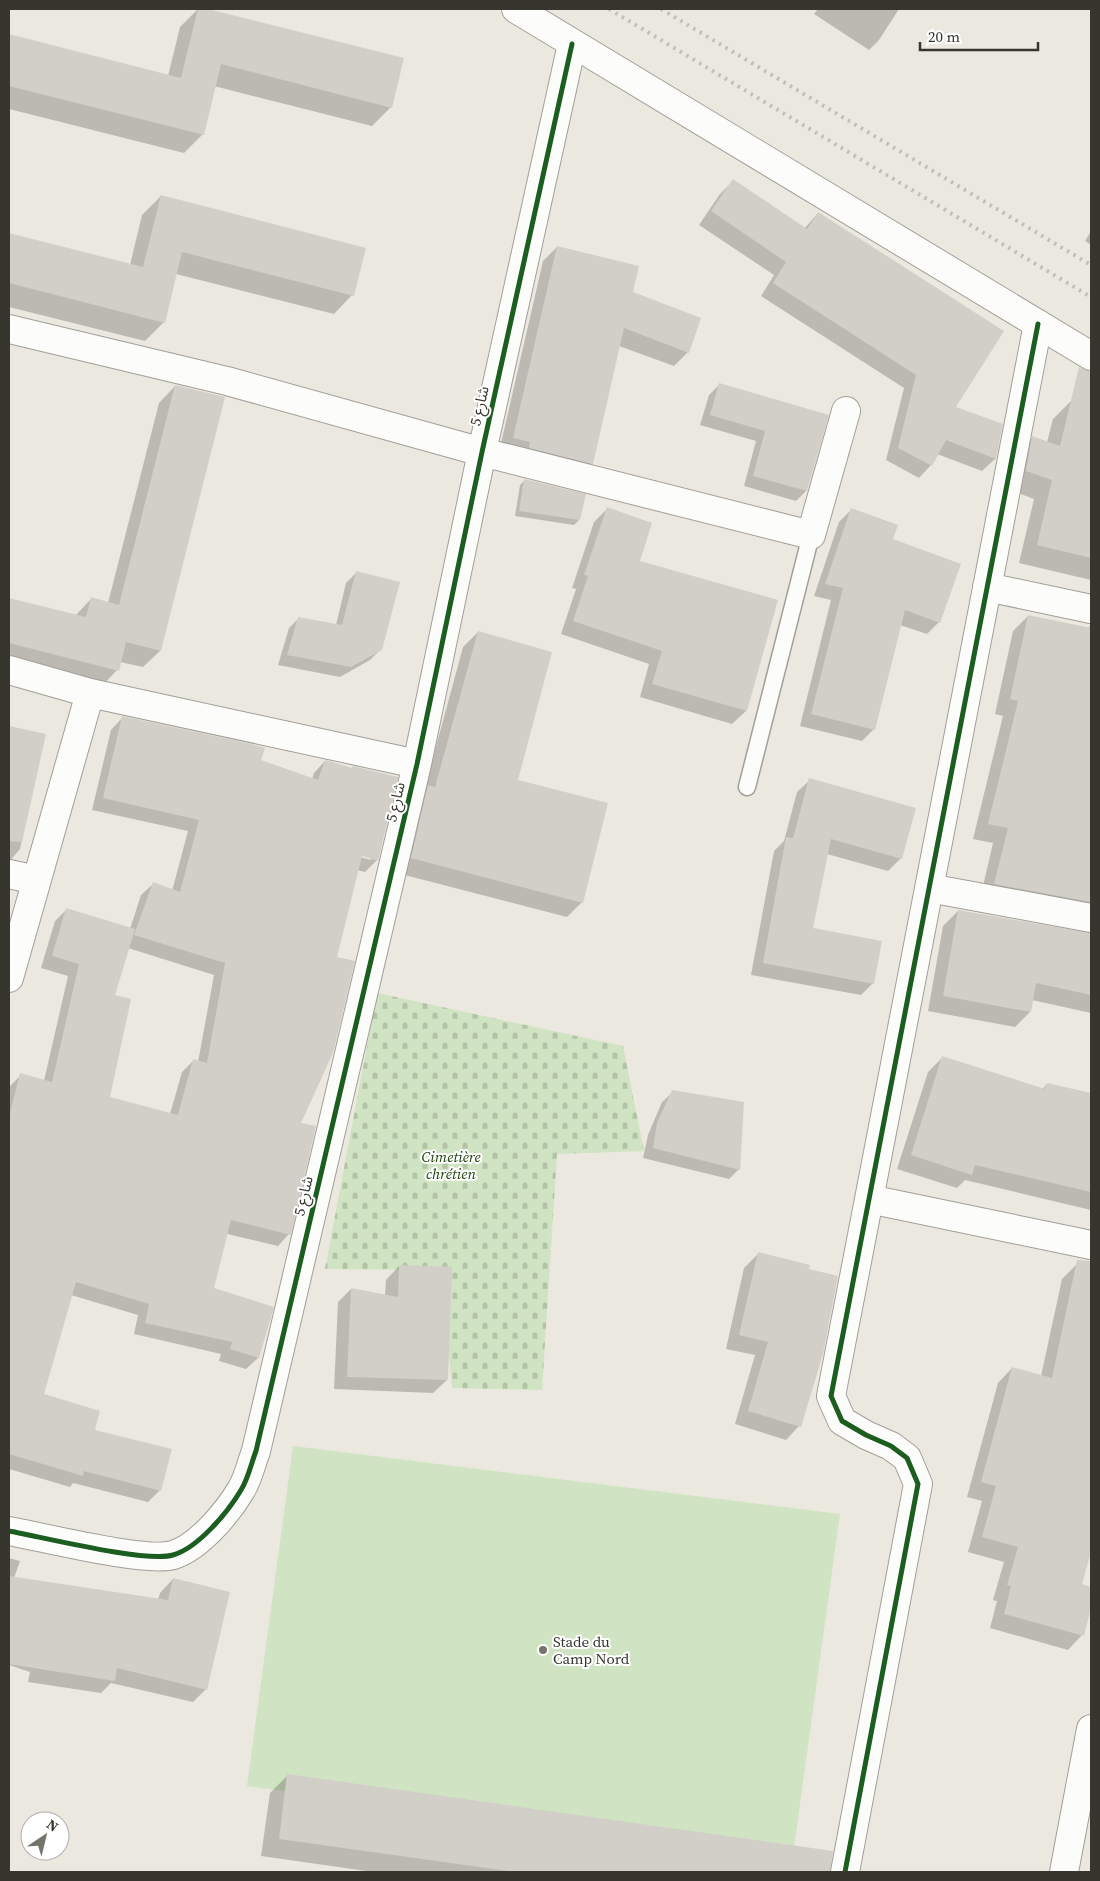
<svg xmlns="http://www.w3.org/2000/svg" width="1100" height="1881" viewBox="0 0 1100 1881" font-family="'Source Serif 4','Noto Sans Arabic',serif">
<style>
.cemetery{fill:url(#cemetery-stones)}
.pitch{fill:#d0e3c2}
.shadow{fill:#0003;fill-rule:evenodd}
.building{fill:#d1cfc8}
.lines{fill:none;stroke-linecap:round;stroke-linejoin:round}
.service-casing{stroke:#a19f98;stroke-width:19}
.minor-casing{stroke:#a19f98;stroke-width:30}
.tertiary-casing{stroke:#a19f98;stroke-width:30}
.service{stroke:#fcfcfa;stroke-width:16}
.minor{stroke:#fcfcfa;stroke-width:28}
.tertiary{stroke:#fcfcfa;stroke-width:28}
.rail{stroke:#c0bfbd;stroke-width:4;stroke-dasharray:2.5 5;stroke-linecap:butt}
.cycleway-casing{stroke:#fff;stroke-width:8}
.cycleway{stroke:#1b5e20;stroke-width:5}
.poi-dot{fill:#75746c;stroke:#fff;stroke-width:2}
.labels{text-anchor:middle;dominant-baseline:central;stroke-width:4;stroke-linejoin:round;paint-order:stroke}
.street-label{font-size:15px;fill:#36352e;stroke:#fff}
.park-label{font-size:15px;font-style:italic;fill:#183c04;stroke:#fff}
.poi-label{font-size:15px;fill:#36352e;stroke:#fff;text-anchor:start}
</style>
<defs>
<pattern id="cemetery-stones" width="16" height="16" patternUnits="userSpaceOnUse" patternTransform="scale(1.25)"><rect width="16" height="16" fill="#d0e3c2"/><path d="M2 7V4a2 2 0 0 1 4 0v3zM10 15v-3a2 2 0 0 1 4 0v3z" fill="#b3c3a7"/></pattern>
</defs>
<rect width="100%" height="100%" fill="#ebe8df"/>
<path class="cemetery" d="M 377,993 L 623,1046 L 644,1151 L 557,1154 L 542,1390 L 452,1388 L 441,1270 L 325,1269 Z"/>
<path class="pitch" d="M 293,1446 L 840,1514 L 793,1855 L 247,1786 Z"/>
<path class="shadow" d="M 198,9 L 403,59 L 391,107 L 372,126 L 214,86 L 203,134 L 184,153 L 9,109 L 9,35 L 168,76 L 180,27 Z
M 818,9 L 899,9 L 879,40 L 869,50 L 814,14 Z
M 733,181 L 804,229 L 818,213 L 954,407 L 1001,425 L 995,459 L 982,471 L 937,454 L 931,465 L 919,478 L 886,460 L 904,388 L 761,296 L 774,275 L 699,225 L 720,194 Z
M 161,196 L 352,295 L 334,314 L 176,274 L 164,322 L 145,341 L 9,307 L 9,234 L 130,265 L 142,215 Z
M 1091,231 L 1091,245 L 1085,241 Z
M 557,247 L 631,292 L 688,352 L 674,366 L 619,346 L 592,463 L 577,477 L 499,452 L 543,261 Z
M 719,385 L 827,416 L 806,491 L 796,501 L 744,486 L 756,441 L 700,425 L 709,395 Z
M 175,386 L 160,651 L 143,667 L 120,662 L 117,670 L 101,687 L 9,664 L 9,599 L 75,616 L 91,599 L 108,603 L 159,403 Z
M 1072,400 L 1091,405 L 1091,580 L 1019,563 L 1034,499 L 1007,489 L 1014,456 L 1033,437 L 1047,442 L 1053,419 Z
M 525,480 L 579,520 L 574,525 L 515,516 L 520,485 Z
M 607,509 L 638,562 L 777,600 L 746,711 L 732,724 L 640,697 L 649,664 L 561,634 L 576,589 L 572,588 L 594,522 Z
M 852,509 L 891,540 L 939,622 L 927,634 L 900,625 L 874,729 L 862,741 L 800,726 L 831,600 L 814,596 L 839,522 Z
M 356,573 L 381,649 L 370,660 L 340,677 L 278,665 L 289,628 L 299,618 L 336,625 L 346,583 Z
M 1028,616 L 1088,628 L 1091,625 L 1091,1013 L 1032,1000 L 1030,1012 L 1015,1027 L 928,1011 L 943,926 L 958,911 L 1091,934 L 1091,928 L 980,899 L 993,843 L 973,839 L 1003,716 L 995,714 L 1013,631 Z
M 478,632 L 516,780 L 582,902 L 567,917 L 397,873 L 424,791 L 463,647 Z
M 122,718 L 312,779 L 314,773 L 325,761 L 377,860 L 365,872 L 357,870 L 336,958 L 299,1124 L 289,1234 L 278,1246 L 227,1234 L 213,1289 L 272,1308 L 258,1358 L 246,1369 L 219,1361 L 221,1354 L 134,1334 L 138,1315 L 71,1295 L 42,1394 L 93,1431 L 160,1490 L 148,1502 L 73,1483 L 70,1487 L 9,1469 L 9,1087 L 21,1075 L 44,1081 L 68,976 L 41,968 L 55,921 L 66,910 L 130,929 L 141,895 L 153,884 L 172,891 L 188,831 L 92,810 L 111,730 ZM 356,853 L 371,857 L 371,860 L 356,856 ZM 128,948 L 214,975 L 198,1062 L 194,1060 L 182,1072 L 170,1114 L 108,1098 L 114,996 Z
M 9,727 L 44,735 L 20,849 L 9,862 Z
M 810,780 L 901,858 L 888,871 L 827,854 L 812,929 L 873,983 L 861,995 L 751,975 L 774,851 L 784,841 L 797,792 Z
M 942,1058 L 1042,1090 L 1047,1084 L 1091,1094 L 1091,1210 L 965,1180 L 957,1188 L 897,1169 L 928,1072 Z
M 673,1092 L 739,1169 L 729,1179 L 643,1158 L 648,1135 L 662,1102 Z
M 758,1254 L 799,1426 L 786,1440 L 735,1424 L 755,1355 L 726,1349 L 744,1268 Z
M 1077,1264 L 1091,1267 L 1091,1547 L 1081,1585 L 1091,1588 L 1091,1603 L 1082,1635 L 1068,1650 L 990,1628 L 997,1601 L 993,1600 L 1004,1562 L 968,1552 L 982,1501 L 967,1497 L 998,1383 L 1012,1368 L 1041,1376 L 1062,1279 Z
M 399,1266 L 447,1380 L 433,1393 L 334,1389 L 338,1302 L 351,1289 L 385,1296 L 386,1280 Z
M 9,1558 L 20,1561 L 14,1578 L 158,1600 L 160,1593 L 173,1579 L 206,1689 L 193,1702 L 111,1683 L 101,1693 L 28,1682 L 30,1672 L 9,1665 Z
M 288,1775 L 825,1851 L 822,1872 L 373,1872 L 261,1856 L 270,1793 Z"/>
<path class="building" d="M 198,9 L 208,9 L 404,58 L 392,108 L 221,64 L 204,135 L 9,86 L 9,34 L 181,78 Z
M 733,179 L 807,229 L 818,212 L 1004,331 L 956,407 L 1003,424 L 996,459 L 946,440 L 932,466 L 898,448 L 916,375 L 773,283 L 786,262 L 711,211 Z
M 161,195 L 366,248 L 354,296 L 182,252 L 165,323 L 9,283 L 9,233 L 143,267 Z
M 557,246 L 639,266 L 633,292 L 701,318 L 689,353 L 624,328 L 593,464 L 529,448 L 530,442 L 513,438 Z
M 1079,367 L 1091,372 L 1091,558 L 1037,545 L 1052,480 L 1026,471 L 1032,436 L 1060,446 Z
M 719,383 L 829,415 L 807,491 L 753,476 L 765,431 L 710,415 Z
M 175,385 L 225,397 L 161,651 L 126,642 L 119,671 L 9,643 L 9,598 L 86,617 L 91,597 L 119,605 Z
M 524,479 L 586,494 L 580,520 L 519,511 Z
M 607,507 L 652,523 L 640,561 L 778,600 L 747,711 L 652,684 L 662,651 L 573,621 L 588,576 L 584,575 Z
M 851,508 L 898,525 L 893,539 L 961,564 L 940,623 L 905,610 L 875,730 L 811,714 L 843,588 L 825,584 Z
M 356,571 L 400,582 L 382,650 L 351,667 L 287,655 L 298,617 L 342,625 Z
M 1028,615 L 1091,628 L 1091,902 L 994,884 L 1008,828 L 988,824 L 1018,701 L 1010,699 Z
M 478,631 L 552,652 L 518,780 L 608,803 L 583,903 L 411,858 L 428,785 L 435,787 Z
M 122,716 L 251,744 L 265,748 L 261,760 L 318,780 L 325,760 L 352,768 L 353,766 L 398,777 L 378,861 L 362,856 L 337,957 L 355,961 L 333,1053 L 301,1123 L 316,1126 L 291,1235 L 231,1220 L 214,1288 L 274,1307 L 259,1358 L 230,1349 L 232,1342 L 145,1323 L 149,1304 L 76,1282 L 44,1394 L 100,1411 L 95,1430 L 172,1449 L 161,1491 L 84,1471 L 83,1476 L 9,1454 L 9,1118 L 20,1073 L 52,1082 L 79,964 L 52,956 L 66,908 L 135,929 L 115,995 L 131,999 L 110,1097 L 178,1115 L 193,1059 L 207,1063 L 225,963 L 134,935 L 153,882 L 180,892 L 199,820 L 103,798 Z
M 9,726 L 46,734 L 22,842 L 9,841 Z
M 809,778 L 916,808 L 902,859 L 831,839 L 813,928 L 882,941 L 874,984 L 763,963 L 786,837 L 793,838 Z
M 958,910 L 1091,933 L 1091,995 L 1036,983 L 1031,1012 L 943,996 Z
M 942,1056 L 1045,1089 L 1047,1083 L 1091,1093 L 1091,1192 L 975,1165 L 972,1175 L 911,1155 Z
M 672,1090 L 744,1102 L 740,1170 L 653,1148 L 657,1123 Z
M 758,1252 L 810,1265 L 809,1269 L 838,1276 L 823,1354 L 801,1427 L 748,1411 L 768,1342 L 739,1335 Z
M 1077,1260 L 1091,1261 L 1091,1552 L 1082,1584 L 1091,1587 L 1091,1608 L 1084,1636 L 1004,1614 L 1011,1586 L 1007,1585 L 1018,1547 L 982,1537 L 996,1486 L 981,1482 L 1012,1367 L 1052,1378 Z
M 399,1265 L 452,1267 L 448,1380 L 347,1377 L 351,1288 L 398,1297 Z
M 9,1576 L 168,1600 L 173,1578 L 230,1592 L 207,1690 L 117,1668 L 115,1681 L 9,1664 Z
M 287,1774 L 833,1851 L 830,1872 L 516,1872 L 279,1839 Z"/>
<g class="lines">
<defs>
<path id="service" d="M 747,787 L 811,535"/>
<path id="minor" d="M 9,329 L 227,381 L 482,452 L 811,535 L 846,411
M 987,587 L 1091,609
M 9,670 L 90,693 L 417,764
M 9,874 L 36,880
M 929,888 L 1091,918
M 9,978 L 90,693
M 869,1199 L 1091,1245
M 9,1531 C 42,1537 146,1563 173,1555 C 198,1548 228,1512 241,1490 C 248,1479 251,1464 256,1451 L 417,764 L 482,452 L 572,44
M 845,1872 L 918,1484 L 907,1458 L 891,1446 L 866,1435 L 842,1421 L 831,1396 L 1038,324"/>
<path id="tertiary" d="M 516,9 L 1091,356
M 1064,1872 L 1091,1729"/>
</defs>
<use href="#service" class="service-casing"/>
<use href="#minor" class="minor-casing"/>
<use href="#tertiary" class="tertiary-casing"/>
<use href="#service" class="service"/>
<use href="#minor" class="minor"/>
<use href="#tertiary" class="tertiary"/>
<path class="rail" d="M 609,9 L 1091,297
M 661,9 L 1091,265"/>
<defs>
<path id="cycleway" d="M 9,1531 C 42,1537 146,1563 173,1555 C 198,1548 228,1512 241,1490 C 248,1479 251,1464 256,1451 L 417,764 L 482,452 L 572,44
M 845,1872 L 918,1484 L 907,1458 L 891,1446 L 866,1435 L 842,1421 L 831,1396 L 1038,324"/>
</defs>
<use href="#cycleway" class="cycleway-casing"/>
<use href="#cycleway" class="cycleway"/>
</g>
<circle class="poi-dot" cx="543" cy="1650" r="5"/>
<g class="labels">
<g class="street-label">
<text transform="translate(479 406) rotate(-77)">شارع 5</text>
<text transform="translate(395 802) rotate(-77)">شارع 5</text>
<text transform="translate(303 1196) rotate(-77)">شارع 5</text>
</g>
<g class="park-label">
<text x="451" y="1156">Cimetière<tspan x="451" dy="17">chrétien</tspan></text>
</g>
<g class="poi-label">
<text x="553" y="1641">Stade du<tspan x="553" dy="17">Camp Nord</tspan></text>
</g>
</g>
<rect width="1100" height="1881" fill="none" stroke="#36352e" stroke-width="20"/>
<g transform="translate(45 1836) rotate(35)"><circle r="24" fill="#ffffff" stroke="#afaeab"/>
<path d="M0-4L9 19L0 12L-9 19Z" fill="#75746c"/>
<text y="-8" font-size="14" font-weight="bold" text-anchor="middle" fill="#36352e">N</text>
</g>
<path d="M920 42v8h118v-8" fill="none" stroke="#36352e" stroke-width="2.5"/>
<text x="928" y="42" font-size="15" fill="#36352e" stroke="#ffffff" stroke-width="4" paint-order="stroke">20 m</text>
</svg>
